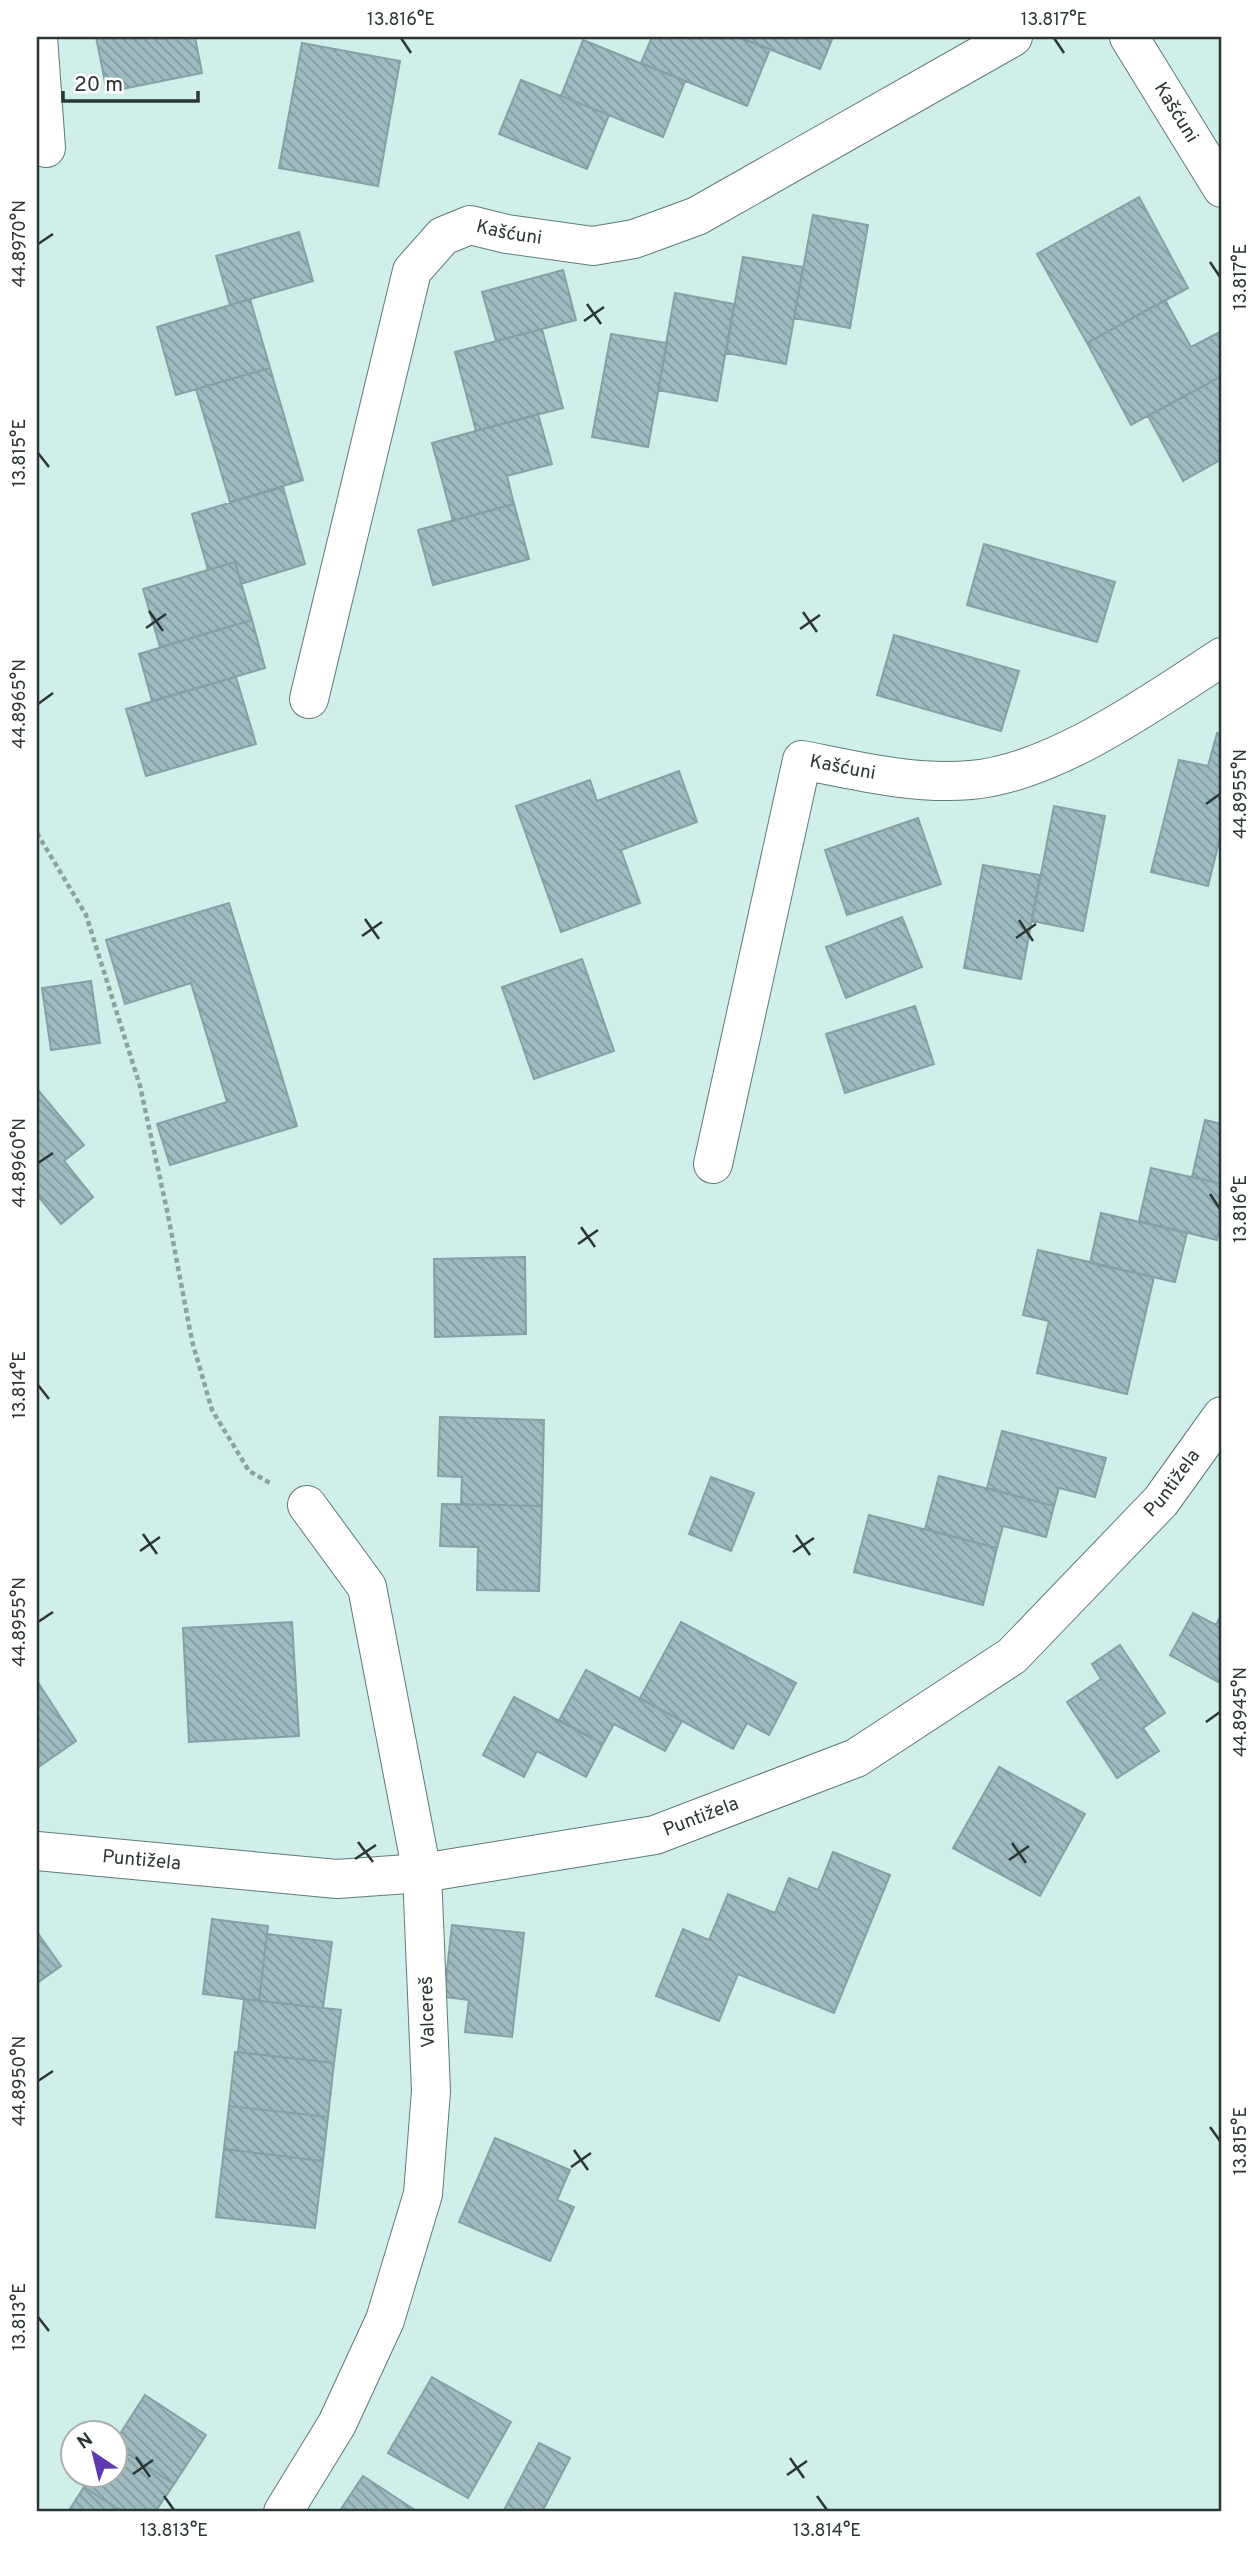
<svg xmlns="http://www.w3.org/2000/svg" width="1259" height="2549" viewBox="0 0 1259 2549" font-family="Overpass,sans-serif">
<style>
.building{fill:url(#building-back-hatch);stroke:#85a1a6;stroke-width:2}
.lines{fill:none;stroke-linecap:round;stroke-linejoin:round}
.street-casing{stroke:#5f7b77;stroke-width:40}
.path{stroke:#8ca29f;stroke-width:4.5;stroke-dasharray:5 3.5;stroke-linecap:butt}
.street{stroke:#fff;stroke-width:38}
.ticks{fill:none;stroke:#2b3635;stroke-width:2.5}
.labels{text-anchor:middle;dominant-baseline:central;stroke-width:5;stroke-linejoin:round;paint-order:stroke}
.street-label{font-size:19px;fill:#2b3635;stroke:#fff}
.neatline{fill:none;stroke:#2b3635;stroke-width:2.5}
.ticks-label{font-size:18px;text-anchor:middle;fill:#2b3635}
</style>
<defs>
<pattern id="building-back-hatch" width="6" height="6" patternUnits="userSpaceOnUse" patternTransform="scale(1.75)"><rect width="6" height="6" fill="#9ebbc0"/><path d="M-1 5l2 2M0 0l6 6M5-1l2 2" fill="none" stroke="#81999d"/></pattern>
</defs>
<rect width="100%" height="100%" fill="#d0eeea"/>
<path class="building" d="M 96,37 L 195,37 L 202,73 L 107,92 Z
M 652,37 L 738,37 L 770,49 L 747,106 L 641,63 Z
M 738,37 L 833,37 L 820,69 Z
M 583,40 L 685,81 L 663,137 L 561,96 Z
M 302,43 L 400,61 L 378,186 L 279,168 Z
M 521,80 L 609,115 L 587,169 L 499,134 Z
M 1139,197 L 1188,288 L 1087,343 L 1037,254 Z
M 813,215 L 868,225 L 850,328 L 794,318 Z
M 299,232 L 313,281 L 230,305 L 216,256 Z
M 743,257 L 803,267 L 786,364 L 726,353 Z
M 563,270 L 576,320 L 496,341 L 482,292 Z
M 675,293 L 734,304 L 717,401 L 658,390 Z
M 250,299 L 270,368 L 176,395 L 157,327 Z
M 1165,300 L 1191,347 L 1220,332 L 1222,337 L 1222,376 L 1131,425 L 1087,343 Z
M 542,329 L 563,408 L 476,431 L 455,352 Z
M 611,334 L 667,343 L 648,447 L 592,437 Z
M 270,368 L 303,480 L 230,502 L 196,389 Z
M 1218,378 L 1222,385 L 1222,459 L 1183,481 L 1148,416 Z
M 538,414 L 552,464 L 507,476 L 514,504 L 453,521 L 432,443 Z
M 283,487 L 305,564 L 241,584 L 235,562 L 208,570 L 192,514 Z
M 514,504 L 529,559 L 433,585 L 418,530 Z
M 984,544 L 1115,582 L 1097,642 L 967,605 Z
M 235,562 L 252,620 L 160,647 L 143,589 Z
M 252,620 L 265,668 L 152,701 L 139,654 Z
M 894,635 L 1019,671 L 1001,731 L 877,695 Z
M 236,677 L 256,744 L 146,776 L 126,709 Z
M 1217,733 L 1222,735 L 1222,830 L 1208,886 L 1151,872 L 1179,760 L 1208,766 Z
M 679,771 L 697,822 L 621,850 L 640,903 L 561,932 L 516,806 L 590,780 L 597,801 Z
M 1054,806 L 1105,816 L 1083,931 L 1032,921 Z
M 918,818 L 941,884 L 847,915 L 825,850 Z
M 983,865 L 1040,875 L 1021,979 L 964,968 Z
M 229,903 L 297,1126 L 170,1165 L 157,1124 L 227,1102 L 191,983 L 125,1004 L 106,940 Z
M 902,917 L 922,967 L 846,998 L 826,947 Z
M 582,959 L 614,1051 L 534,1079 L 502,987 Z
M 91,981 L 100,1043 L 51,1050 L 42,988 Z
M 915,1006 L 934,1064 L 845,1093 L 826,1034 Z
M 38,1090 L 84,1145 L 64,1161 L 93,1197 L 61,1224 L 37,1195 Z
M 1205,1120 L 1222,1124 L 1222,1184 L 1192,1177 Z
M 1151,1168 L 1222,1184 L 1222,1220 L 1217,1240 L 1139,1221 Z
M 1101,1213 L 1187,1233 L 1175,1282 L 1090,1263 Z
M 1038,1250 L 1154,1277 L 1127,1394 L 1037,1373 L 1049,1321 L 1023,1315 Z
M 525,1257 L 526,1334 L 435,1337 L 434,1259 Z
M 440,1417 L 544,1420 L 542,1506 L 461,1504 L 462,1477 L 438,1476 Z
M 1002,1431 L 1106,1458 L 1095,1497 L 1059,1488 L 1054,1506 L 987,1488 Z
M 939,1476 L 1054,1506 L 1046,1537 L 1003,1526 L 997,1548 L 925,1529 Z
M 711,1477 L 754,1493 L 731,1551 L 689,1534 Z
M 442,1504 L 542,1506 L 539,1591 L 477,1590 L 478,1547 L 440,1546 Z
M 869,1515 L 997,1548 L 983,1605 L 854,1572 Z
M 1193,1613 L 1216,1625 L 1222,1613 L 1222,1684 L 1170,1655 Z
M 292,1622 L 299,1736 L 189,1742 L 183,1628 Z
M 681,1622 L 796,1683 L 769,1735 L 747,1723 L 733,1749 L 640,1698 Z
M 1120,1645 L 1165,1713 L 1143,1728 L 1159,1751 L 1117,1778 L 1067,1702 L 1101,1679 L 1092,1664 Z
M 586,1670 L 682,1721 L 665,1751 L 614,1724 L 603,1744 L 559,1720 Z
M 37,1681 L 76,1741 L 37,1768 Z
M 514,1697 L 603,1744 L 586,1777 L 537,1751 L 524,1777 L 483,1755 Z
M 999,1767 L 1085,1814 L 1040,1896 L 953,1848 Z
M 833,1852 L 890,1875 L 834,2013 L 738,1974 L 719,2021 L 656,1996 L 683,1929 L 709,1940 L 728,1894 L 775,1913 L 789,1878 L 818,1890 Z
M 212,1919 L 268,1926 L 259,2001 L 203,1994 Z
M 452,1925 L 524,1933 L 512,2037 L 465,2032 L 469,2000 L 444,1997 Z
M 37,1932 L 61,1966 L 37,1983 Z
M 267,1934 L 332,1942 L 323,2008 L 259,2001 Z
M 244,1999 L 341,2010 L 334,2063 L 238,2052 Z
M 235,2052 L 334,2063 L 328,2117 L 229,2106 Z
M 229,2106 L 328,2117 L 323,2161 L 224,2149 Z
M 495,2138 L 570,2170 L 557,2200 L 574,2207 L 550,2261 L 459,2222 Z
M 224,2149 L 323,2161 L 315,2228 L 216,2217 Z
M 432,2377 L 511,2422 L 468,2498 L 388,2453 Z
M 145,2395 L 206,2435 L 174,2484 L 116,2446 L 116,2440 Z
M 539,2443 L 570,2458 L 542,2512 L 503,2512 Z
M 116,2446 L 174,2484 L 155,2512 L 123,2512 L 84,2487 L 92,2476 L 116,2476 Z
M 363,2476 L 418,2512 L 339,2512 Z
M 84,2487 L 123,2512 L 68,2512 Z"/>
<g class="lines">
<defs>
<g id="street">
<path d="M 38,37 L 46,148"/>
<path id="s1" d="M 1129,37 L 1222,188"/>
<path id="s2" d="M 309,699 L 412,271 L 443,236 L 470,225 L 507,234 L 593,246 L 634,239 L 697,216 L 1013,37"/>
<path id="s3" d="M 713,1164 L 802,760 C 858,771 915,785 971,780 C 1054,773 1153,702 1222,657"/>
<path id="s4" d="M 37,1851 L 337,1879 L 422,1873 L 655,1835 L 856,1758 L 1012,1656 L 1161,1501 L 1222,1416"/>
<path d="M 283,2512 L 337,2424 L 385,2320 L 423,2194 L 431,2091 L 422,1873 L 367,1587 L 307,1505"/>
</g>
</defs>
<use href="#street" class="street-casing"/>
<path class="path" d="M 37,833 L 86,915 L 140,1086 L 168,1215 L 192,1341 L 212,1410 L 249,1471 L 270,1483"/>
<use href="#street" class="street"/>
</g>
<path class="ticks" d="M 401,38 L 411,53M 1054,38 L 1064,53M 38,244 L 53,234M 1210,262 L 1220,277M 587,304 L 601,324M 584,321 L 604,307M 38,453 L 49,467M 149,611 L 163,631M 803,612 L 817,632M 146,628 L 166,614M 800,629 L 820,615M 38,704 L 53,693M 1206,804 L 1220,794M 365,919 L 379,939M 1019,920 L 1033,941M 362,936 L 382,922M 1016,938 L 1036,924M 38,1163 L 53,1153M 1210,1194 L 1220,1209M 581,1227 L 595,1247M 578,1244 L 598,1230M 38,1385 L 49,1399M 143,1534 L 157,1554M 796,1535 L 810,1555M 140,1551 L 160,1537M 793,1552 L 814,1538M 38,1622 L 53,1612M 1206,1722 L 1220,1712M 358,1842 L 373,1862M 1012,1843 L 1026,1863M 355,1859 L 376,1845M 1009,1860 L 1029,1846M 38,2081 L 53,2071M 1210,2127 L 1220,2141M 574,2150 L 588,2170M 571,2167 L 591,2153M 38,2317 L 49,2331M 136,2457 L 150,2477M 790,2458 L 804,2478M 133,2474 L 153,2460M 787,2475 L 807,2461M 164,2496 L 174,2510M 817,2496 L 827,2510"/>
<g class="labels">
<g class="street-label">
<text stroke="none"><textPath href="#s1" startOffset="89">Kašćuni</textPath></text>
<text stroke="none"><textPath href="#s2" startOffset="556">Kašćuni</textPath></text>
<text stroke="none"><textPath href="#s3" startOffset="455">Kašćuni</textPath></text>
<text stroke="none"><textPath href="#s4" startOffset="1260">Puntižela</textPath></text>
<text stroke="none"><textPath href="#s4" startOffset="672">Puntižela</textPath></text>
<text stroke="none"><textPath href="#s4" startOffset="105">Puntižela</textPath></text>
<text transform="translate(428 2012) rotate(-92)">Valcereš</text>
</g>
</g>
<rect width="1259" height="2549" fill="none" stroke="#ffffff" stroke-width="77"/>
<g transform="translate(94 2454) rotate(325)"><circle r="33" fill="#ffffff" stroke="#aaafae" stroke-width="2"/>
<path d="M0-5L12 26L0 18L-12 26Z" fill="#6039b1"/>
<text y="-10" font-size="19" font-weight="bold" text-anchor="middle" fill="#2b3635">N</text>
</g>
<path d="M63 91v10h135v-10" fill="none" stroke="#2b3635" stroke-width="3.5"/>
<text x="74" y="91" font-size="21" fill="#2b3635" stroke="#ffffff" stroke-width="5" paint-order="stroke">20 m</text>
<rect x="38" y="38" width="1182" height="2472" class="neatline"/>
<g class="ticks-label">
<text x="401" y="25">13.816°E</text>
<text x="1054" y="25">13.817°E</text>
<text transform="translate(19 244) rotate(-90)" y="6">44.8970°N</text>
<text transform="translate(1240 277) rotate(-90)" y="6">13.817°E</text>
<text transform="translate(19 453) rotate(-90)" y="6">13.815°E</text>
<text transform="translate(19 704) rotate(-90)" y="6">44.8965°N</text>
<text transform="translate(1240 794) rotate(-90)" y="6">44.8955°N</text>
<text transform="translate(19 1163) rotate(-90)" y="6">44.8960°N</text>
<text transform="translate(1240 1209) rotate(-90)" y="6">13.816°E</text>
<text transform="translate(19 1385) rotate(-90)" y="6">13.814°E</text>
<text transform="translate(19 1622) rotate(-90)" y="6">44.8955°N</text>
<text transform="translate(1240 1712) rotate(-90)" y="6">44.8945°N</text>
<text transform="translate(19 2081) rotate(-90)" y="6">44.8950°N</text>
<text transform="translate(1240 2141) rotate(-90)" y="6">13.815°E</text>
<text transform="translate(19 2317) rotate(-90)" y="6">13.813°E</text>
<text x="174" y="2536">13.813°E</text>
<text x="827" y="2536">13.814°E</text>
</g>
</svg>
